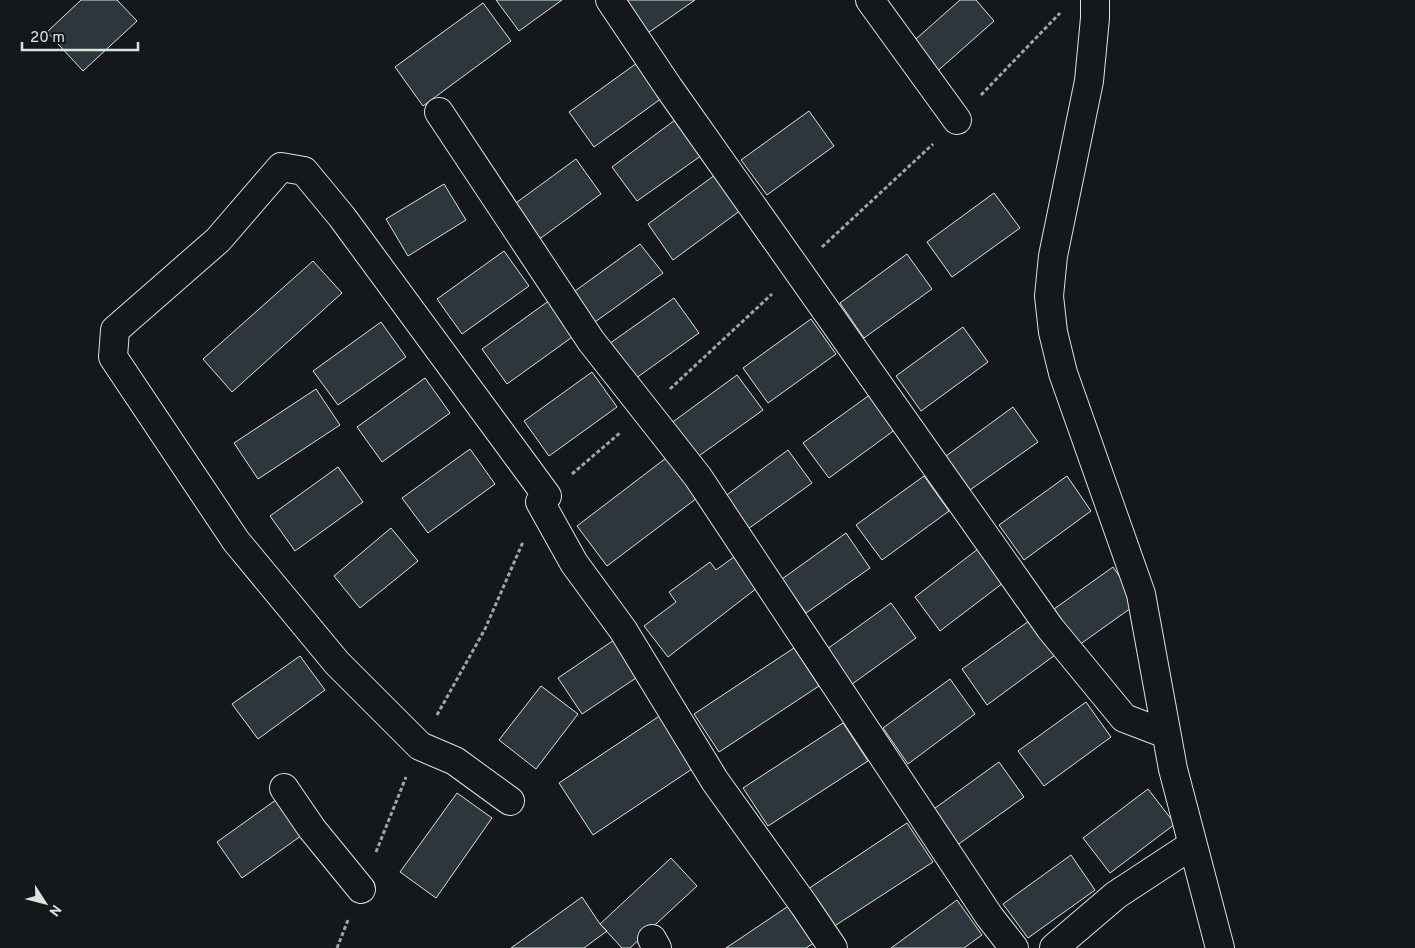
<svg xmlns="http://www.w3.org/2000/svg" width="1415" height="948" viewBox="0 0 1415 948" font-family="Overpass,sans-serif">
<style>
.building{fill:#2c363c;stroke:#d8e6dc}
.lines{fill:none;stroke-linecap:round;stroke-linejoin:round}
.minor-casing{stroke:#d8e6dc;stroke-width:30}
.path{stroke:#9da8a2;stroke-width:3;stroke-dasharray:4 2.5;stroke-linecap:butt}
.minor{stroke:#14181c;stroke-width:28}
</style>
<rect width="100%" height="100%" fill="#14181c"/>
<path class="building" d="M 81,0 L 117,0 L 137,21 L 83,71 L 47,32 Z
M 496,0 L 562,0 L 519,31 Z
M 621,0 L 695,0 L 645,35 Z
M 960,0 L 976,0 L 994,21 L 933,75 L 908,46 Z
M 483,3 L 511,41 L 423,106 L 395,67 Z
M 637,63 L 662,98 L 594,147 L 569,112 Z
M 809,111 L 834,146 L 767,195 L 741,160 Z
M 679,117 L 705,153 L 637,201 L 612,167 Z
M 576,159 L 601,194 L 534,243 L 509,208 Z
M 715,175 L 741,210 L 673,260 L 648,224 Z
M 444,184 L 466,220 L 408,256 L 386,219 Z
M 994,193 L 1020,228 L 952,277 L 927,242 Z
M 640,244 L 663,273 L 595,322 L 575,291 Z
M 504,251 L 529,286 L 462,334 L 437,299 Z
M 907,254 L 932,289 L 864,338 L 840,303 Z
M 313,261 L 342,293 L 232,392 L 203,359 Z
M 674,298 L 699,333 L 632,381 L 606,346 Z
M 550,300 L 575,335 L 507,384 L 482,349 Z
M 811,319 L 836,354 L 768,403 L 743,368 Z
M 381,322 L 406,357 L 338,405 L 313,371 Z
M 963,327 L 988,362 L 921,411 L 896,376 Z
M 592,372 L 617,407 L 549,456 L 524,421 Z
M 737,375 L 763,410 L 696,458 L 670,424 Z
M 425,378 L 450,413 L 382,462 L 357,427 Z
M 316,389 L 340,425 L 258,479 L 234,443 Z
M 871,394 L 896,429 L 829,478 L 803,443 Z
M 1013,407 L 1038,442 L 970,490 L 946,456 Z
M 470,449 L 495,484 L 428,533 L 402,498 Z
M 788,450 L 812,483 L 748,529 L 724,497 Z
M 670,455 L 701,495 L 607,566 L 577,526 Z
M 338,467 L 363,502 L 295,551 L 270,516 Z
M 924,476 L 949,511 L 882,560 L 856,525 Z
M 1067,476 L 1091,511 L 1024,560 L 999,525 Z
M 391,528 L 418,561 L 360,608 L 334,576 Z
M 846,533 L 870,568 L 806,613 L 782,579 Z
M 978,549 L 1003,583 L 940,631 L 915,597 Z
M 734,557 L 757,588 L 668,657 L 644,626 L 676,602 L 669,592 L 710,562 L 716,570 Z
M 1113,567 L 1138,603 L 1079,645 L 1054,609 Z
M 891,603 L 916,638 L 848,687 L 823,652 Z
M 1029,621 L 1055,655 L 987,705 L 962,669 Z
M 614,640 L 639,676 L 582,714 L 558,678 Z
M 794,648 L 819,686 L 719,752 L 694,714 Z
M 300,656 L 325,690 L 258,739 L 232,704 Z
M 950,679 L 975,714 L 908,764 L 883,728 Z
M 541,686 L 578,714 L 536,769 L 499,740 Z
M 1086,702 L 1111,737 L 1044,786 L 1018,751 Z
M 661,715 L 695,767 L 593,835 L 559,783 Z
M 843,723 L 868,761 L 768,826 L 743,788 Z
M 999,762 L 1024,797 L 956,846 L 931,811 Z
M 1148,789 L 1175,824 L 1110,873 L 1083,838 Z
M 457,793 L 492,818 L 436,898 L 400,872 Z
M 280,797 L 305,833 L 242,878 L 217,842 Z
M 907,823 L 933,862 L 833,927 L 808,889 Z
M 1071,855 L 1095,890 L 1028,938 L 1003,904 Z
M 671,858 L 697,886 L 630,948 L 622,948 L 600,924 Z
M 582,897 L 600,924 L 607,931 L 584,948 L 511,948 Z
M 957,900 L 982,935 L 964,948 L 891,948 Z
M 790,905 L 815,942 L 806,948 L 726,948 Z"/>
<g class="lines">
<defs>
<path id="minor" d="M 610,0 L 669,88 L 1050,628 L 1124,718 L 1166,734
M 870,0 L 957,120
M 1095,0 L 1095,18 L 1089,81 L 1053,256 L 1049,296 L 1053,332 L 1063,373 L 1141,594 L 1173,769 L 1220,948
M 439,112 L 591,341 L 698,477 L 989,916 L 1014,948
M 540,502 L 574,563 L 623,630 L 715,781 L 804,905 L 833,948
M 284,788 L 312,829 L 361,889
M 510,801 L 455,761 L 420,746 L 337,663 L 236,541 L 113,357 L 115,330 L 218,240 L 281,167 L 304,171 L 342,217 L 547,496
M 652,939 L 657,948
M 1054,948 L 1116,895 L 1192,845"/>
</defs>
<use href="#minor" class="minor-casing"/>
<path class="path" d="M 981,95 L 1060,13
M 822,247 L 933,144
M 670,389 L 772,294
M 572,474 L 621,432
M 437,715 L 485,629 L 523,542
M 376,852 L 406,777
M 337,948 L 348,920"/>
<use href="#minor" class="minor"/>
</g>
<g transform="translate(45 903) rotate(126)" stroke="#14181c" stroke-width="4" paint-order="stroke">
<path d="M0-4L9 19L0 12L-9 19Z" fill="#d8e6dc"/>
<text y="-8" font-size="14" font-weight="bold" text-anchor="middle" fill="#d8e6dc">N</text>
</g>
<path d="M22 42v8h116v-8" fill="none" stroke="#d8e6dc" stroke-width="2.5"/>
<text x="30" y="42" font-size="15" fill="#d8e6dc" stroke="#14181c" stroke-width="4" paint-order="stroke">20 m</text>
</svg>
